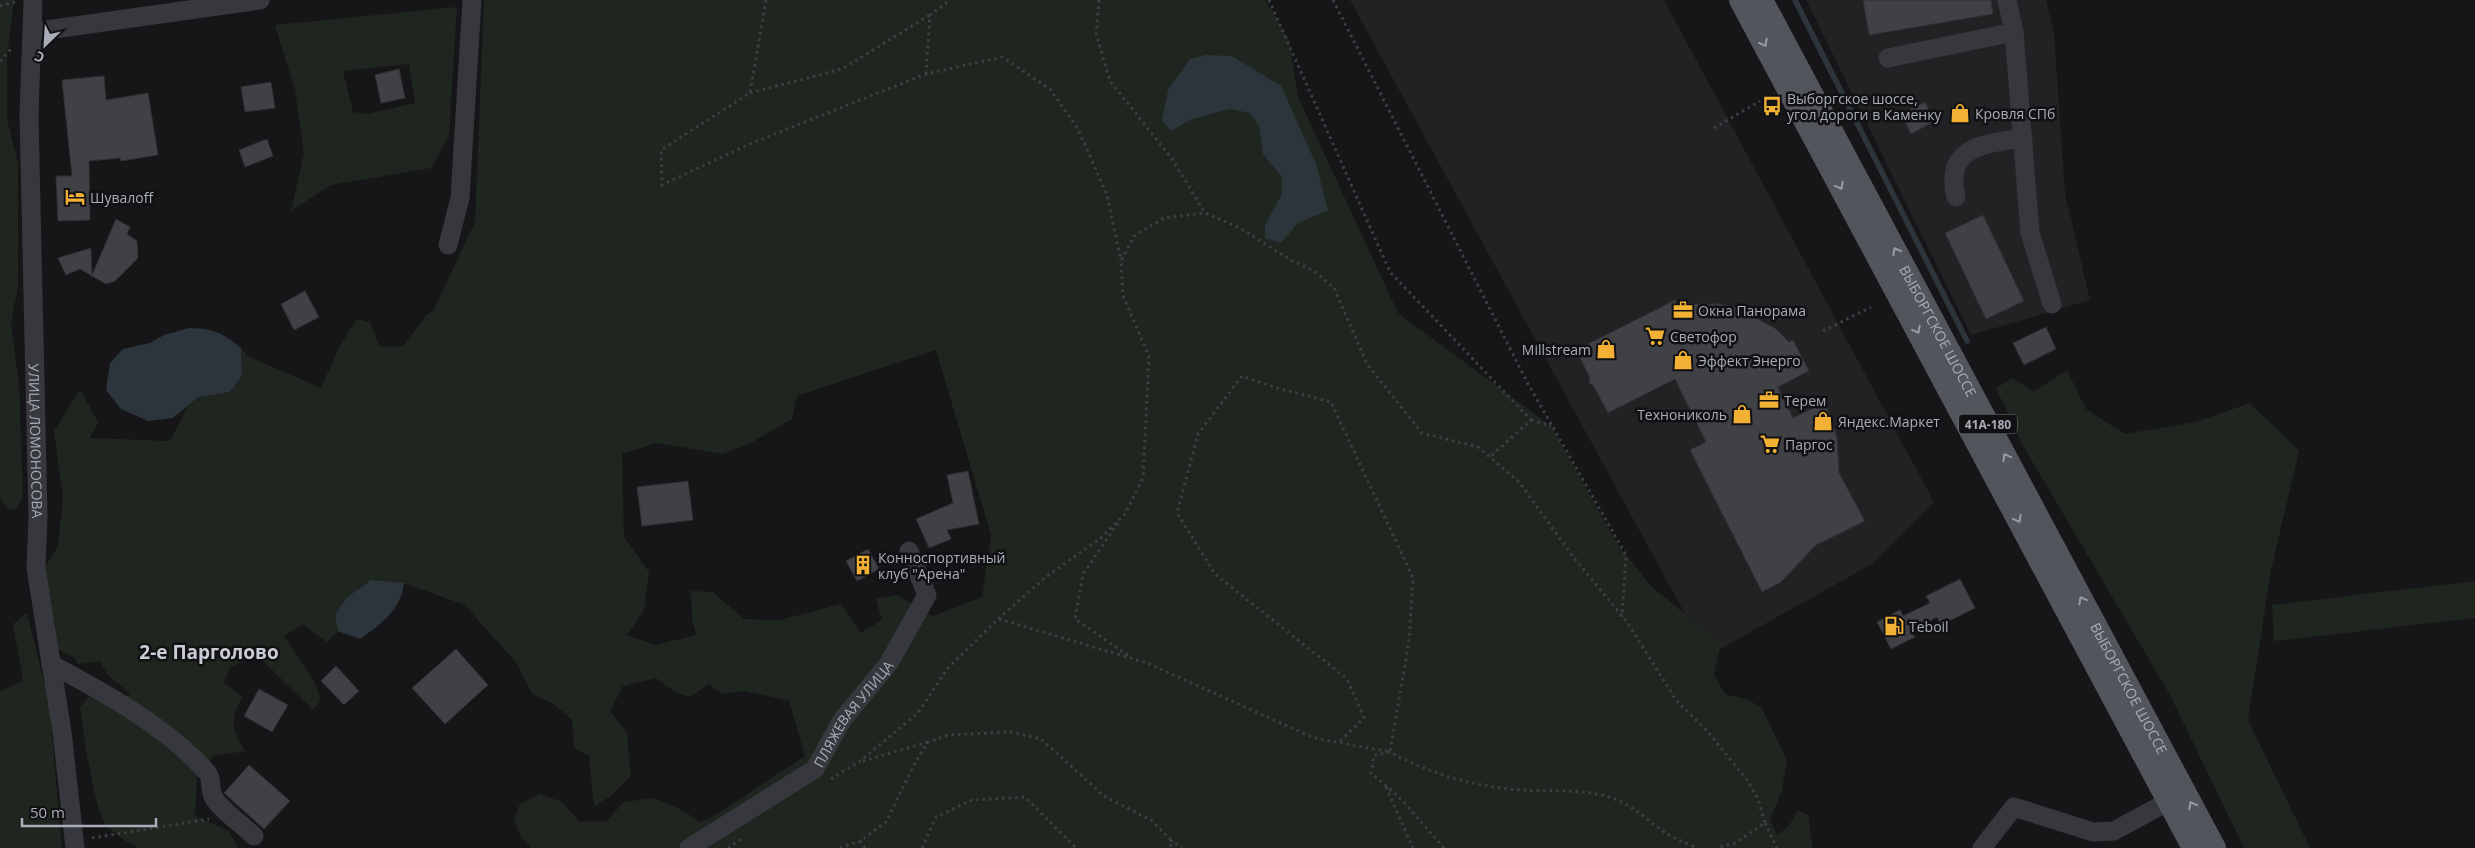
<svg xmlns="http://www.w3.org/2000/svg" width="2475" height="848" viewBox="0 0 2475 848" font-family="'Open Sans',sans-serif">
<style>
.built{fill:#222225}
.green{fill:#1e261f;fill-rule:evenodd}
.water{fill:#2c353c}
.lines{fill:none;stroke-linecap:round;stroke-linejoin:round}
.stream{stroke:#2c353c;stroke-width:5.5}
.building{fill:#404145;stroke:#303034}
.path{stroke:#3d3f44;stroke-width:3;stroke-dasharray:2.5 4;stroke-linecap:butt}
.minor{stroke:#37383d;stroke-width:19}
.major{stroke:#53555c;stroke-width:22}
.oneway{stroke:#979ba6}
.labels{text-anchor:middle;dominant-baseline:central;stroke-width:5;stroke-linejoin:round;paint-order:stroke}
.shield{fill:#111113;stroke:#7b7e86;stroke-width:1}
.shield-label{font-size:12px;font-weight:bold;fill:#a8adb8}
.poi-label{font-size:14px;fill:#a8adb8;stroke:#111113;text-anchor:start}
.street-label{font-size:14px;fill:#a8adb8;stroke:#111113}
.district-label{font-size:19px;font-weight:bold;fill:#c9ccd4;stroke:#111113}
</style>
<rect width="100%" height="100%" fill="#161618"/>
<path class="built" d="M 1350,0 L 1664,0 L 1934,502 L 1872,564 L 1708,656 Z
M 1806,0 L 2046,0 L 2054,33 L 2065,193 L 2090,300 L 1971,335 Z"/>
<path class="green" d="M 0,0 L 14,0 L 7,57 L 7,119 L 18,164 L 18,287 L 11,324 L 19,384 L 23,496 L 18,507 L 10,510 L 0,499 Z
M 484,0 L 1265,0 L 1289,40 L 1298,97 L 1398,313 L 1551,426 L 1616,542 L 1650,585 L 1721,644 L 1714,674 L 1725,694 L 1748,700 L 1761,707 L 1787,760 L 1782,790 L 1770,820 L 1778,835 L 1790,824 L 1798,810 L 1808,815 L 1813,848 L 531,848 L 520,836 L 514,819 L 520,804 L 540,794 L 562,802 L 580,822 L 606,821 L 624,802 L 653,798 L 684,811 L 699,822 L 711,818 L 805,756 L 789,701 L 744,691 L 722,694 L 709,684 L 690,697 L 676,693 L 656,678 L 623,686 L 610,711 L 627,733 L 631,776 L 611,796 L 594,806 L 589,756 L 574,748 L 572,720 L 554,704 L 532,694 L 517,664 L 465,605 L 409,585 L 371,580 L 346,598 L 335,615 L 338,631 L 327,642 L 303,624 L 284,636 L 314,681 L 321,700 L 313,710 L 257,655 L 230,667 L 224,683 L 242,697 C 230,721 231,728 245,751 L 214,756 L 197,778 L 195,816 L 229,831 L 239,848 L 139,848 C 128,842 115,836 107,826 C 94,812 83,729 80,707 L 91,695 L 119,702 L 130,694 L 107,674 L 100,661 L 77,664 L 76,659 L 56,648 L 55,623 L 43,570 L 58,546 L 63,498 L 54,431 L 80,389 L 98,422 L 90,438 L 170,441 L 187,408 L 199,397 L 230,392 L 242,376 L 241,348 L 248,356 L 321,388 L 339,347 L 357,319 L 370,322 L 380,347 L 403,346 L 426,315 L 433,311 L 475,222 ZM 936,350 L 991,535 L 982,597 L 933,616 L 897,595 L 876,599 L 882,620 L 861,633 L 841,604 L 780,620 L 744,619 L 713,592 L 691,591 L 692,619 L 696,635 L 655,645 L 627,635 L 644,610 L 649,572 L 624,537 L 622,454 L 657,443 L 723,454 L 754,441 L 792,419 L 797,396 Z
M 457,7 L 449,136 L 431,168 L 331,185 L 291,211 L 304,153 L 295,90 L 275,25 ZM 409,64 L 415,103 L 367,114 L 353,112 L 343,71 Z
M 2067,370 L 2086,409 L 2125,434 L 2196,422 L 2250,403 L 2299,451 L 2271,570 L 2248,720 L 2310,848 L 2244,848 L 2170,695 L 2022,444 L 1996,388 L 2013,378 L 2033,392 Z
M 2475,581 L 2475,618 L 2274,641 L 2272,605 Z
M 27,613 L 49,703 L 62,848 L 0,848 L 0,691 L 23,681 L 13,624 Z"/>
<path class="water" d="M 1206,55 L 1232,56 L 1281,86 L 1316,164 L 1328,210 L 1298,223 L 1281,243 L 1265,238 L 1265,225 L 1282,194 L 1282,177 L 1263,154 L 1259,126 L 1250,113 L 1230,109 L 1192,119 L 1171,131 L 1162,121 L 1168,90 L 1190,59 Z
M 189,328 C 214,329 222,332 241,348 L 242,376 L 230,392 L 199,397 L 173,418 L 148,421 L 121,409 L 106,390 L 110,363 L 123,349 L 150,343 L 164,335 Z
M 371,580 L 404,583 C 401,610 381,624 360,639 L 338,631 L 335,615 L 346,598 Z"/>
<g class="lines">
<path class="stream" d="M 1795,0 L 1967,341"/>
</g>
<path class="building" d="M 1863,0 L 1991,0 L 1993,14 L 1869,35 Z
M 399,69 L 405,98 L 381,103 L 375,75 Z
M 104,76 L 106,100 L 148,93 L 158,155 L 121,161 L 120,158 L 89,161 L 90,220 L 58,221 L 56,176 L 72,176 L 62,80 Z
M 271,82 L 275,108 L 245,112 L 241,87 Z
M 1925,102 L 1935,121 L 1911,134 L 1901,114 Z
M 267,139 L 273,156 L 245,167 L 239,150 Z
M 1983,215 L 2024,301 L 1986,319 L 1945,233 Z
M 116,219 L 130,227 L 127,234 L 137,241 L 138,258 L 115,281 L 106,284 L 80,269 L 66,275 L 58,258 L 91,248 L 92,275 Z
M 305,291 L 319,317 L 294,330 L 281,304 Z
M 1675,300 L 1676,304 L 1720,304 L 1740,309 L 1776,329 L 1789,342 L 1793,340 L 1809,371 L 1778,387 L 1793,418 L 1825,402 L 1837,437 L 1839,473 L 1865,521 L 1816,545 L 1781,582 L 1762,592 L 1690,450 L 1706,442 L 1675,379 L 1608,413 L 1593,385 L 1589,383 L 1590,378 L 1576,350 Z
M 2046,327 L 2056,349 L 2024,365 L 2013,343 Z
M 968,471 L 979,524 L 947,530 L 951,539 L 929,548 L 916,519 L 953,503 L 947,475 Z
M 688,481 L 693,520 L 642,526 L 637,487 Z
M 868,549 L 879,569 L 857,581 L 846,561 Z
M 1960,579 L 1975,608 L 1941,625 L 1937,617 L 1911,631 L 1915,637 L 1891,649 L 1877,622 L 1900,610 L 1903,616 L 1930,603 L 1926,596 Z
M 456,649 L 488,685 L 445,724 L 412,688 Z
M 336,666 L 359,691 L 344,705 L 321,681 Z
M 259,689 L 288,705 L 272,732 L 244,716 Z
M 249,765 L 290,801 L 264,829 L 224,793 Z"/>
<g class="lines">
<path class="path" d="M 766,0 L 750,93 L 661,150 L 662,185 L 752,143 L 926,74 L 1002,57 L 1050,89 L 1078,129 L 1107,195 L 1121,261
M 1099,0 L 1096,33 L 1110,81 L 1172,159 L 1205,213
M 1269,0 L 1390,272 L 1531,420 L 1490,457
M 1333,0 L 1527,382 L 1626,555 L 1622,617
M 0,6 L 15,2
M 0,61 L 13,47
M 926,74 L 930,15 L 950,0
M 750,93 L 842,69 L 930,15
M 1714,128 L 1760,101
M 1823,331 L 1871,307
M 1531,420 L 1551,426
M 1118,523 L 1083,574 L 1075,619 L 1129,656
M 999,619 L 1147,663 L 1314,738 L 1390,752 L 1409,641 L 1413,578 L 1331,402 L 1277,388 L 1242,376 L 1198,434 L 1177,513 L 1215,574 L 1347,679 L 1364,718 L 1338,743
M 863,761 L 928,742
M 831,779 L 860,761 L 918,713 L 947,669 L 998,619 L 1046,577 L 1101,538 L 1125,514 L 1143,478 L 1149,356 L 1123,296 L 1121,261 L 1134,236 L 1164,218 L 1205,213 L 1240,228 L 1289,259 L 1314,271 L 1334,288 L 1367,364 L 1422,433 L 1478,447 L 1519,482 L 1574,558 L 1627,622 L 1676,700 L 1707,731 L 1748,781 L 1758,799 L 1765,823 L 1735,843 L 1716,848
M 1386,787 L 1413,848
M 1765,823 L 1777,848
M 92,838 L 209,819
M 1170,840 L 1182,848
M 728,848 L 741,839
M 840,848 L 860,841
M 865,848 L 860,841 L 886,822 L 915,763 L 928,742 L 949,735 L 1011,732 L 1041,739 L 1104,796 L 1151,820 L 1170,839 L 1171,848
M 922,848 L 936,817 L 972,800 L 1025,797 L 1076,848
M 1444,848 L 1399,797 L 1371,773 L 1374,755 L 1390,752 C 1424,771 1463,783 1502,788 C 1539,794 1580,786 1615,799 C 1636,807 1651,824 1669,835 C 1678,840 1688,844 1697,848"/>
<g class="minor">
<path id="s1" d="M 33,0 L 29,115 L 38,516 L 36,568 L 62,732 L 75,848"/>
<path d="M 2007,0 L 2014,32 L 2030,233 L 2052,304"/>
<path d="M 32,32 L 260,0"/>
<path d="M 1888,58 L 2014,32"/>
<path d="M 1956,197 C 1944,146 1984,144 2023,138"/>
<path d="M 448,245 L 460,198 L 472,0"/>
<path d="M 51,664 C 105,693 164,725 206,771 C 213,778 209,787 213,796 C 218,808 244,826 254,836"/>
<path id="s2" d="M 689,848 L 815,769 L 842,720 L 889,663 L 927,595 L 909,551"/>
<path d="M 1982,848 L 2014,807 L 2093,832 L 2114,831 L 2169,801"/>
</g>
<g class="major">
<path d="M 1740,0 L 2193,848"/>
<path id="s3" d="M 1762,0 L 2215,848"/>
</g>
</g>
<defs><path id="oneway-chevron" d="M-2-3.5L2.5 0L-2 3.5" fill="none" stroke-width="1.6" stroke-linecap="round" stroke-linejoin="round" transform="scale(1.25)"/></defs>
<g class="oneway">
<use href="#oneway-chevron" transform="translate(1764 43) rotate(62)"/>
<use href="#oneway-chevron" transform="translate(1840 186) rotate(62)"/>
<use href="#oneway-chevron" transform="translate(1896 251) rotate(-118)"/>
<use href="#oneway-chevron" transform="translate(1917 330) rotate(62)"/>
<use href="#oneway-chevron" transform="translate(2006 457) rotate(-118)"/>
<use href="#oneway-chevron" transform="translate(2018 519) rotate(62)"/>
<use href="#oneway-chevron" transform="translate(2082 600) rotate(-118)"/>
<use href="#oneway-chevron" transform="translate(2192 805) rotate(-118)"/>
</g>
<defs>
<symbol id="bus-bare" viewBox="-9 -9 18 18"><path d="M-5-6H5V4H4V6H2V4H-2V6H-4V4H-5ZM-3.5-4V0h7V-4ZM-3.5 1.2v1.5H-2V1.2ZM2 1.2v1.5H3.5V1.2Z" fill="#f2b134" stroke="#111113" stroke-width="2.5" paint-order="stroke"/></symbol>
<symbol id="shop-bare" viewBox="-9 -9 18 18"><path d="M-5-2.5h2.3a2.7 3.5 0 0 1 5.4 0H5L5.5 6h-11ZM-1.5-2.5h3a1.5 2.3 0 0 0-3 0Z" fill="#f2b134" stroke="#111113" stroke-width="2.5" paint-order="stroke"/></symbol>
<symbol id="hotel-bare" viewBox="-9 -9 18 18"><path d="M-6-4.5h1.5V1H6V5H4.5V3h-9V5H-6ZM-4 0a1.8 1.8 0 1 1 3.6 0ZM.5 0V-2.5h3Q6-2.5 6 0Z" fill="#f2b134" stroke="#111113" stroke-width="2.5" paint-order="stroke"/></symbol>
<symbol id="office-bare" viewBox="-9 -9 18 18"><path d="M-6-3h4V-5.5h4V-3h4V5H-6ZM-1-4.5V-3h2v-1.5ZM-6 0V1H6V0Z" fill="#f2b134" stroke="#111113" stroke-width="2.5" paint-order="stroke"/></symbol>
<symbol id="supermarket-bare" viewBox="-9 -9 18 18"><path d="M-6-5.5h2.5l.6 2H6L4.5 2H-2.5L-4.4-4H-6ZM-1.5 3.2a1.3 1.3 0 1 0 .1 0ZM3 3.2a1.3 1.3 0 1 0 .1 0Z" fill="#f2b134" stroke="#111113" stroke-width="2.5" paint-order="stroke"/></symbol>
<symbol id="building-bare" viewBox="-9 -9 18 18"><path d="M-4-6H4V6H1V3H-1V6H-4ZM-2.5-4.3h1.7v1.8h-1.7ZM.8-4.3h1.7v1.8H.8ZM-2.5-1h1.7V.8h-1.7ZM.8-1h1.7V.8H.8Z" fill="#f2b134" stroke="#111113" stroke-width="2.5" paint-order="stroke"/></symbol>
<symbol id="fuel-bare" viewBox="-9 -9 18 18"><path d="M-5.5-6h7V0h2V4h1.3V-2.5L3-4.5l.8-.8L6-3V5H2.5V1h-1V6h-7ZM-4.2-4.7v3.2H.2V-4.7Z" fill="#f2b134" stroke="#111113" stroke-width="2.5" paint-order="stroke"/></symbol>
</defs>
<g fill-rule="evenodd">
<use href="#bus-bare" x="1758" y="92" width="28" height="28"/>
<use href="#shop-bare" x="1946" y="99" width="28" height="28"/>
<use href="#hotel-bare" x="61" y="183" width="28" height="28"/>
<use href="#office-bare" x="1669" y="296" width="28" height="28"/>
<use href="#supermarket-bare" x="1641" y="322" width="28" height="28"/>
<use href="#shop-bare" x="1592" y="335" width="28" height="28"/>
<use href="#shop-bare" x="1669" y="346" width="28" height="28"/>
<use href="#office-bare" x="1755" y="386" width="28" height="28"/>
<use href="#shop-bare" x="1728" y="400" width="28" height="28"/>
<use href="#shop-bare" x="1809" y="407" width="28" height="28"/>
<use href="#supermarket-bare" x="1756" y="430" width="28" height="28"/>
<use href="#building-bare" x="849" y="551" width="28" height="28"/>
<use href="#fuel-bare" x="1880" y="612" width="28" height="28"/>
</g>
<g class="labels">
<rect class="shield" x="1959" y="414.5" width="58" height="19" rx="4"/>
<g class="shield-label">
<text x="1988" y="424">41А-180</text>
</g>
<g class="poi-label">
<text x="1787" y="98">Выборгское шоссе,<tspan x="1787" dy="16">угол дороги в Каменку</tspan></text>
<text x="1975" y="113">Кровля СПб</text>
<text x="90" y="197">Шувалоff</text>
<text x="1698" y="310">Окна Панорама</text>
<text x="1670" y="336">Светофор</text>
<text x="1591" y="349" text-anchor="end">Millstream</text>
<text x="1698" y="360">Эффект Энерго</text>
<text x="1784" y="400">Терем</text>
<text x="1727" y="414" text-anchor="end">Технониколь</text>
<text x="1838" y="421">Яндекс.Маркет</text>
<text x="1785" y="444">Паргос</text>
<text x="878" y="557">Конноспортивный<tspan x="878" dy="16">клуб "Арена"</tspan></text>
<text x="1909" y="626">Teboil</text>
</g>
<g class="street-label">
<text stroke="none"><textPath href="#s3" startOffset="375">ВЫБОРГСКОЕ ШОССЕ</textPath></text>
<text stroke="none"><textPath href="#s1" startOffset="441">УЛИЦА ЛОМОНОСОВА</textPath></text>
<text stroke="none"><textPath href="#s3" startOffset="780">ВЫБОРГСКОЕ ШОССЕ</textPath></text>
<text stroke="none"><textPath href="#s2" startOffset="216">ПЛЯЖЕВАЯ УЛИЦА</textPath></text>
</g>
<g class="district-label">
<text x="209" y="652">2-е Парголово</text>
</g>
</g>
<g transform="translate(45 45) rotate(205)" stroke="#111113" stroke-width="4" paint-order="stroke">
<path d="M0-4L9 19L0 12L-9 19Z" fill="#a8adb8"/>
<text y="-8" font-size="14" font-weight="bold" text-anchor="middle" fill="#a8adb8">С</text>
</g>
<path d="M22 818v8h134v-8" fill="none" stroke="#a8adb8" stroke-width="2.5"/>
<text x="30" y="818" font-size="15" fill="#a8adb8" stroke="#111113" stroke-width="4" paint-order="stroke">50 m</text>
</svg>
